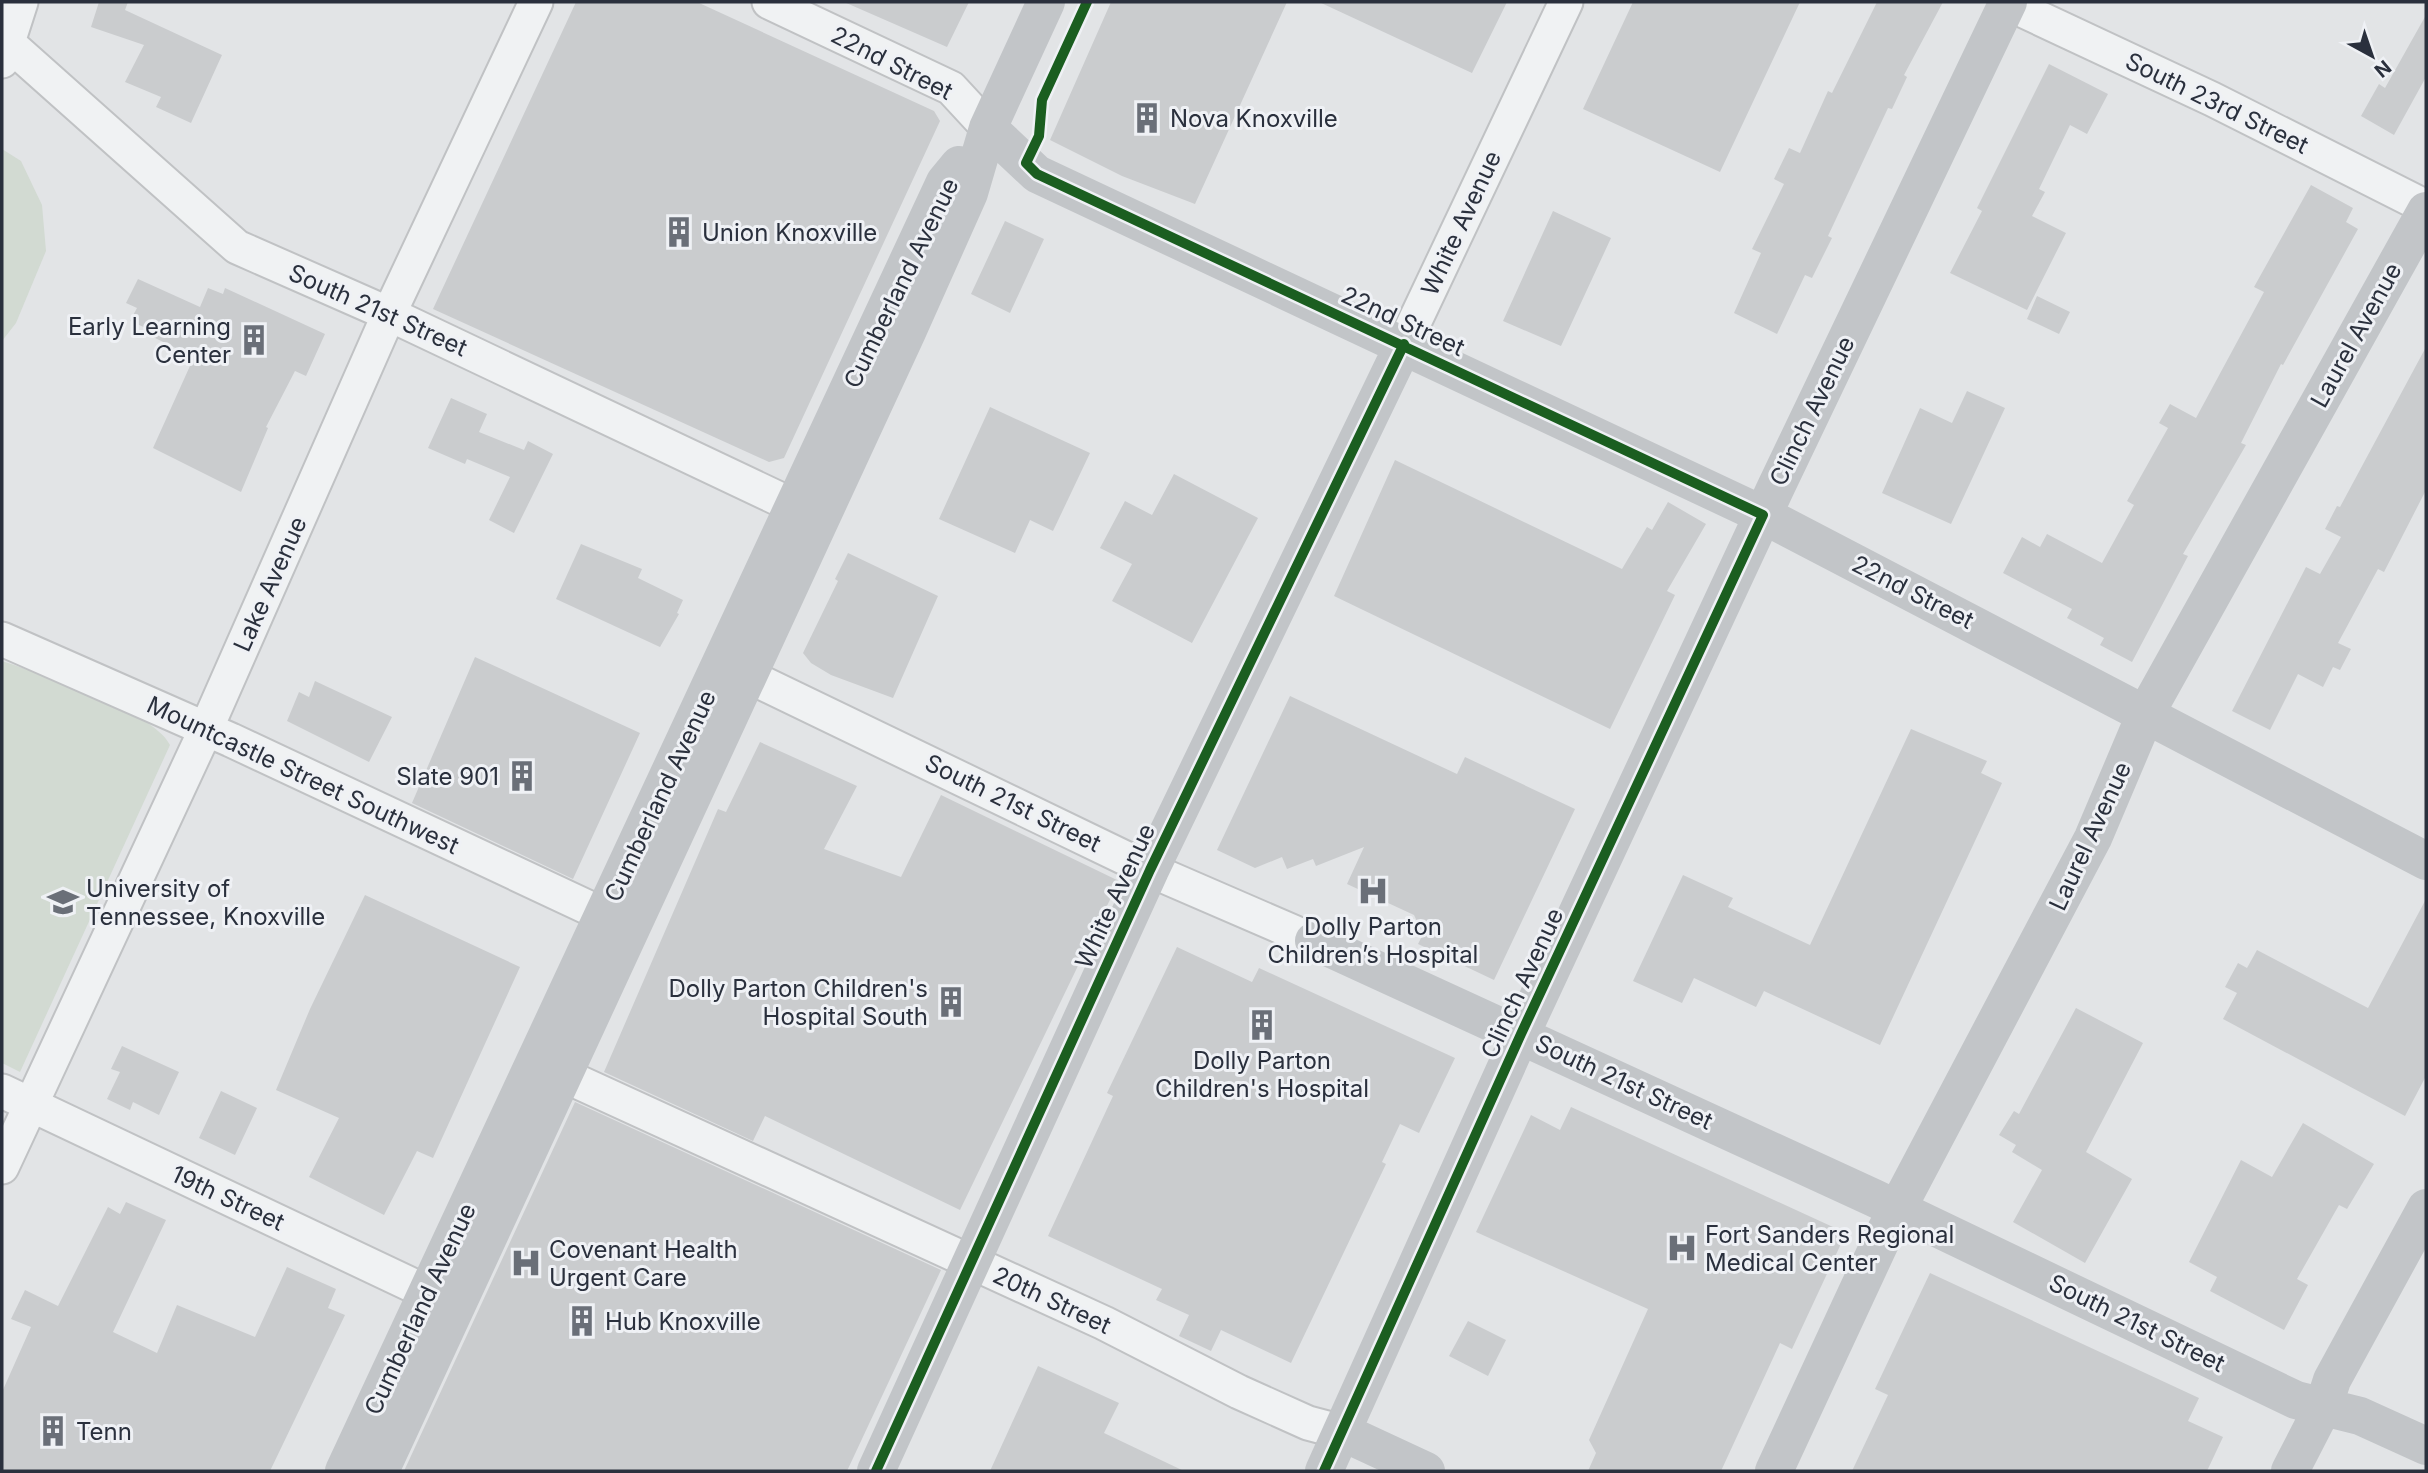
<svg xmlns="http://www.w3.org/2000/svg" width="2428" height="1473" viewBox="0 0 2428 1473" font-family="Inter,sans-serif">
<style>
.green{fill:#d2dad2}
.building{fill:#caccce}
.lines{fill:none;stroke-linecap:round;stroke-linejoin:round}
.street-casing{stroke:#c0c2c4;stroke-width:37}
.street{stroke:#f0f2f3;stroke-width:33}
.secondary{stroke:#c2c5c8;stroke-width:38}
.cycleway-casing{stroke:#eff1f5;stroke-width:15}
.cycleway{stroke:#1b5e20;stroke-width:10}
.labels{text-anchor:middle;dominant-baseline:central;stroke-width:6;stroke-linejoin:round;paint-order:stroke}
.street-label{font-size:24px;fill:#2a303d;stroke:#eff1f5}
.poi-label{font-size:24px;fill:#2a303d;stroke:#eff1f5;text-anchor:start}
</style>
<rect width="100%" height="100%" fill="#e2e4e6"/>
<path class="green" d="M 2,149 L 21,161 L 42,205 L 46,251 L 16,323 L 2,341 Z
M 2,661 C 38,673 155,712 170,745 L 20,1072 L 2,1063 Z"/>
<path class="building" d="M 99,2 L 128,2 L 125,10 L 222,55 L 191,123 L 156,107 L 161,97 L 125,82 L 144,45 L 91,27 Z
M 576,2 L 697,2 L 934,111 L 940,121 L 784,458 L 769,462 L 433,309 Z
M 844,2 L 969,2 L 947,47 Z
M 1111,2 L 1287,2 L 1195,204 L 1122,176 L 1050,140 Z
M 1319,2 L 1507,2 L 1472,73 Z
M 1633,2 L 1800,2 L 1720,172 L 1583,109 Z
M 1877,2 L 1943,2 L 1904,75 L 1907,77 L 1892,109 L 1888,108 L 1828,236 L 1832,238 L 1812,278 L 1805,275 L 1777,334 L 1734,313 L 1761,253 L 1752,249 L 1784,184 L 1774,179 L 1789,148 L 1800,153 L 1828,91 L 1832,93 Z
M 2426,15 L 2426,77 L 2394,135 L 2361,116 L 2379,84 L 2385,88 Z
M 2049,64 L 2108,94 L 2087,134 L 2070,125 L 2039,189 L 2045,192 L 2032,216 L 2066,233 L 2027,310 L 1950,273 L 1982,211 L 1977,208 Z
M 2311,185 L 2353,208 L 2346,222 L 2358,229 L 2283,365 L 2281,364 L 2241,443 L 2246,445 L 2183,554 L 2188,556 L 2132,662 L 2100,645 L 2104,638 L 2067,618 L 2072,609 L 2003,573 L 2022,537 L 2040,547 L 2047,534 L 2102,563 L 2134,505 L 2127,501 L 2168,428 L 2159,423 L 2170,404 L 2196,418 L 2264,292 L 2254,287 Z
M 1553,211 L 1611,238 L 1561,346 L 1503,321 Z
M 1005,221 L 1044,239 L 1010,313 L 971,294 Z
M 138,279 L 200,307 L 208,288 L 223,294 L 225,288 L 325,334 L 306,376 L 295,371 L 266,427 L 268,428 L 241,492 L 153,448 L 194,357 L 153,337 L 155,332 L 130,321 L 137,308 L 126,303 Z
M 2037,296 L 2070,312 L 2059,334 L 2027,319 Z
M 2426,347 L 2426,490 L 2384,572 L 2378,569 L 2338,643 L 2351,649 L 2340,670 L 2333,667 L 2323,687 L 2298,674 L 2270,730 L 2232,711 L 2306,567 L 2320,574 L 2341,537 L 2325,529 L 2337,506 L 2340,507 Z
M 1967,391 L 2005,408 L 1951,524 L 1882,493 L 1920,408 L 1952,423 Z
M 451,398 L 487,414 L 479,432 L 524,450 L 528,441 L 553,454 L 514,533 L 489,520 L 510,477 L 467,459 L 465,464 L 428,448 Z
M 990,407 L 1090,453 L 1053,531 L 1030,520 L 1015,553 L 939,519 Z
M 1395,460 L 1622,569 L 1647,527 L 1652,530 L 1668,502 L 1706,524 L 1667,591 L 1675,595 L 1610,729 L 1334,596 Z
M 1174,474 L 1258,518 L 1192,643 L 1112,601 L 1132,564 L 1100,548 L 1125,501 L 1152,515 Z
M 581,544 L 642,569 L 638,578 L 683,600 L 677,613 L 679,614 L 660,647 L 556,599 Z
M 848,553 L 938,596 L 893,698 L 831,675 L 811,663 L 803,653 L 838,581 L 835,579 Z
M 475,657 L 640,733 L 573,879 L 412,803 Z
M 315,681 L 392,717 L 369,762 L 287,721 L 299,692 L 309,697 Z
M 1290,696 L 1457,774 L 1465,757 L 1575,809 L 1494,980 L 1418,944 L 1423,934 L 1414,915 L 1347,884 L 1364,847 L 1316,866 L 1313,859 L 1287,869 L 1282,857 L 1255,868 L 1217,850 Z
M 1911,729 L 1987,761 L 1981,773 L 2002,783 L 1880,1045 L 1764,991 L 1756,1007 L 1694,978 L 1682,1003 L 1633,981 L 1683,875 L 1733,898 L 1728,907 L 1810,945 Z
M 760,742 L 857,786 L 824,849 L 901,877 L 941,795 L 1119,881 L 960,1210 L 765,1116 L 753,1141 L 604,1072 L 718,809 L 726,812 Z
M 365,895 L 520,967 L 433,1158 L 417,1151 L 384,1215 L 309,1177 L 339,1118 L 276,1090 L 310,1009 Z
M 2426,899 L 2426,1076 L 2405,1116 L 2223,1019 L 2237,993 L 2225,987 L 2238,963 L 2247,968 L 2257,950 L 2368,1008 Z
M 1177,947 L 1252,982 L 1259,968 L 1455,1058 L 1419,1133 L 1400,1124 L 1382,1162 L 1386,1164 L 1291,1363 L 1221,1330 L 1211,1351 L 1179,1336 L 1189,1315 L 1156,1300 L 1162,1289 L 1048,1236 L 1113,1096 L 1107,1093 Z
M 2076,1008 L 2143,1043 L 2086,1152 L 2132,1179 L 2085,1263 L 2013,1222 L 2042,1170 L 2012,1152 L 2016,1145 L 1999,1135 L 2014,1111 L 2019,1114 Z
M 122,1046 L 179,1072 L 159,1115 L 133,1102 L 130,1110 L 107,1099 L 120,1072 L 111,1069 Z
M 221,1091 L 257,1108 L 235,1155 L 199,1138 Z
M 575,1102 L 941,1270 L 847,1471 L 404,1471 Z
M 1571,1107 L 1846,1233 L 1792,1349 L 1780,1343 L 1721,1471 L 1588,1471 L 1596,1453 L 1589,1440 L 1648,1309 L 1476,1232 L 1531,1115 L 1560,1130 Z
M 2303,1123 L 2374,1164 L 2347,1209 L 2339,1205 L 2297,1279 L 2308,1285 L 2284,1330 L 2210,1291 L 2217,1277 L 2189,1262 L 2241,1160 L 2272,1177 Z
M 126,1202 L 166,1220 L 113,1332 L 157,1353 L 177,1305 L 255,1337 L 287,1267 L 336,1289 L 328,1308 L 345,1315 L 270,1471 L 2,1471 L 2,1392 L 31,1327 L 11,1319 L 25,1290 L 58,1306 L 108,1207 L 120,1214 Z
M 1930,1273 L 2199,1398 L 2188,1421 L 2223,1437 L 2207,1471 L 1852,1471 L 1888,1395 L 1875,1389 Z
M 1468,1321 L 1506,1340 L 1488,1376 L 1449,1356 Z
M 1038,1366 L 1119,1403 L 1104,1433 L 1184,1471 L 990,1471 Z"/>
<g class="lines">
<defs>
<path id="street" d="M 769,2 L 951,88 L 988,128
M 2007,3 L 2212,99 L 2426,207
M 8,43 L 237,247 L 389,314 L 796,507
M 2,61 L 21,2
M 1404,344 L 1566,2
M 2,639 L 231,740 L 604,915
M 748,676 L 1150,870 L 1314,941
M 563,1075 L 1104,1323 L 1239,1392 L 1308,1423 L 1342,1432
M 2,1091 L 452,1304
M 2,1167 L 206,729 L 389,314 L 536,2"/>
</defs>
<use href="#street" class="street-casing"/>
<use href="#street" class="street"/>
<path class="secondary" d="M 988,128 L 1037,174 L 1763,515 L 2426,861
M 1314,941 L 1874,1198 L 2296,1400 L 2360,1416 L 2426,1446
M 1342,1432 L 1426,1471
M 344,1471 L 945,182 L 959,165
M 380,1471 L 907,332 L 969,193 L 988,128 L 1046,2
M 876,1471 L 1150,870 L 1404,344
M 1324,1471 L 1521,1034 L 1776,487 L 2008,2
M 1774,1471 L 1885,1232 L 2093,838 L 2146,713 L 2426,211
M 2290,1471 L 2324,1405 L 2332,1380 L 2426,1208"/>
<defs>
<path id="cycleway" d="M 1087,2 L 1042,100 L 1039,136 L 1026,163 L 1037,174 L 1763,515 L 1521,1034 L 1324,1471
M 876,1471 L 1150,870 L 1404,344"/>
</defs>
<use href="#cycleway" class="cycleway-casing"/>
<use href="#cycleway" class="cycleway"/>
</g>
<defs>
<symbol id="building-bare" viewBox="-9 -9 18 18"><path d="M-4-6H4V6H1V3H-1V6H-4ZM-2.5-4.3h1.7v1.8h-1.7ZM.8-4.3h1.7v1.8H.8ZM-2.5-1h1.7V.8h-1.7ZM.8-1h1.7V.8H.8Z" fill="#6a6f78" stroke="#eff1f5" stroke-width="2.5" paint-order="stroke"/></symbol>
<symbol id="hospital-bare" viewBox="-9 -9 18 18"><path d="M-5-5h3v3.5h4V-5h3V5h-3V1.5h-4V5h-3Z" fill="#6a6f78" stroke="#eff1f5" stroke-width="2.5" paint-order="stroke"/></symbol>
<symbol id="university-bare" viewBox="-9 -9 18 18"><path d="M0-5L7-2L0 1L-7-2ZM-4 1L0 2.5L4 1V4Q0 6-4 4Z" fill="#6a6f78" stroke="#eff1f5" stroke-width="2.5" paint-order="stroke"/></symbol>
</defs>
<g fill-rule="evenodd">
<use href="#building-bare" x="1125" y="96" width="44" height="44"/>
<use href="#building-bare" x="657" y="210" width="44" height="44"/>
<use href="#building-bare" x="232" y="318" width="44" height="44"/>
<use href="#building-bare" x="500" y="754" width="44" height="44"/>
<use href="#hospital-bare" x="1351" y="869" width="44" height="44"/>
<use href="#university-bare" x="41" y="880" width="44" height="44"/>
<use href="#building-bare" x="929" y="980" width="44" height="44"/>
<use href="#building-bare" x="1240" y="1003" width="44" height="44"/>
<use href="#hospital-bare" x="1660" y="1226" width="44" height="44"/>
<use href="#hospital-bare" x="504" y="1241" width="44" height="44"/>
<use href="#building-bare" x="560" y="1299" width="44" height="44"/>
<use href="#building-bare" x="31" y="1409" width="44" height="44"/>
</g>
<g class="labels">
<g class="street-label">
<text transform="translate(892 63) rotate(27)">22nd Street</text>
<text transform="translate(2217 103) rotate(26)">South 23rd Street</text>
<text transform="translate(1461 223) rotate(-65)">White Avenue</text>
<text transform="translate(901 283) rotate(-64)">Cumberland Avenue</text>
<text transform="translate(378 310) rotate(24)">South 21st Street</text>
<text transform="translate(1403 321) rotate(25)">22nd Street</text>
<text transform="translate(2356 335) rotate(-61)">Laurel Avenue</text>
<text transform="translate(1812 411) rotate(-64)">Clinch Avenue</text>
<text transform="translate(270 584) rotate(-66)">Lake Avenue</text>
<text transform="translate(1913 592) rotate(27)">22nd Street</text>
<text transform="translate(303 775) rotate(25)">Mountcastle Street Southwest</text>
<text transform="translate(660 796) rotate(-65)">Cumberland Avenue</text>
<text transform="translate(1013 803) rotate(26)">South 21st Street</text>
<text transform="translate(2090 836) rotate(-65)">Laurel Avenue</text>
<text transform="translate(1115 896) rotate(-65)">White Avenue</text>
<text transform="translate(1522 983) rotate(-65)">Clinch Avenue</text>
<text transform="translate(1624 1082) rotate(25)">South 21st Street</text>
<text transform="translate(228 1198) rotate(25)">19th Street</text>
<text transform="translate(1052 1300) rotate(25)">20th Street</text>
<text transform="translate(420 1309) rotate(-65)">Cumberland Avenue</text>
<text transform="translate(2137 1323) rotate(26)">South 21st Street</text>
</g>
<g class="poi-label">
<text x="1170" y="118">Nova Knoxville</text>
<text x="702" y="232">Union Knoxville</text>
<text x="231" y="326" text-anchor="end">Early Learning<tspan x="231" dy="28">Center</tspan></text>
<text x="499" y="776" text-anchor="end">Slate 901</text>
<text x="86" y="888">University of<tspan x="86" dy="28">Tennessee, Knoxville</tspan></text>
<text x="1373" y="926" text-anchor="middle">Dolly Parton<tspan x="1373" dy="28">Children’s Hospital</tspan></text>
<text x="928" y="988" text-anchor="end">Dolly Parton Children's<tspan x="928" dy="28">Hospital South</tspan></text>
<text x="1262" y="1060" text-anchor="middle">Dolly Parton<tspan x="1262" dy="28">Children's Hospital</tspan></text>
<text x="1705" y="1234">Fort Sanders Regional<tspan x="1705" dy="28">Medical Center</tspan></text>
<text x="549" y="1249">Covenant Health<tspan x="549" dy="28">Urgent Care</tspan></text>
<text x="605" y="1321">Hub Knoxville</text>
<text x="76" y="1431">Tenn</text>
</g>
</g>
<rect width="2428" height="1473" fill="none" stroke="#2a303d" stroke-width="7"/>
<g transform="translate(2372 56) rotate(140)" stroke="#eff1f5" stroke-width="5" paint-order="stroke">
<path d="M0-5L12 26L0 18L-12 26Z" fill="#2a303d"/>
<text y="-10" font-size="19" font-weight="bold" text-anchor="middle" fill="#2a303d">N</text>
</g>
</svg>
